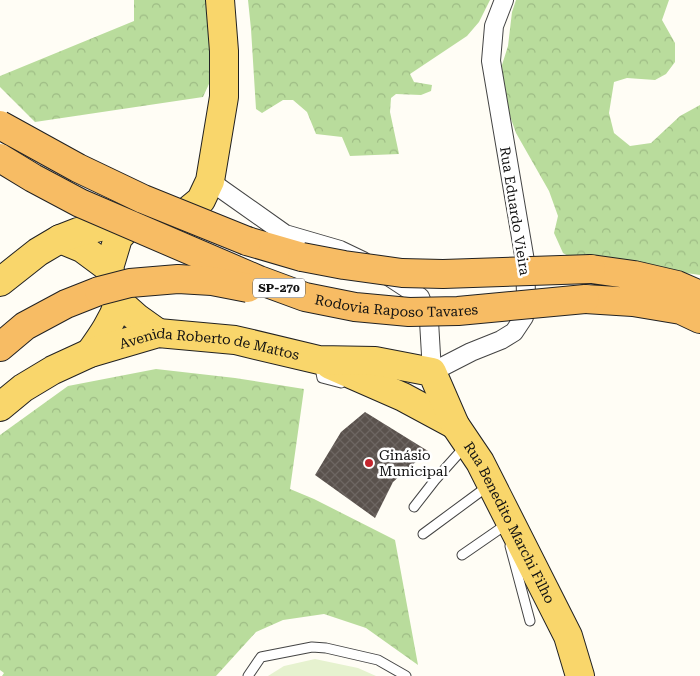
<svg xmlns="http://www.w3.org/2000/svg" width="700" height="676" viewBox="0 0 700 676" font-family="'Roboto Serif',serif">
<style>
.forest{fill:url(#forest-crowns)}
.pitch{fill:#e6f2cf}
.building{fill:url(#building-cross-hatch)}
.lines{fill:none;stroke-linecap:round;stroke-linejoin:round}
.service-casing{stroke:#444;stroke-width:11}
.minor-casing{stroke:#444;stroke-width:20}
.primary-casing{stroke:#222;stroke-width:30}
.trunk-casing{stroke:#222;stroke-width:30}
.service{stroke:#fff;stroke-width:9}
.minor{stroke:#fff;stroke-width:18}
.primary{stroke:#f9d66b;stroke-width:28}
.trunk{stroke:#f7bc64;stroke-width:28}
.trunk-bridge-casing{stroke:#222;stroke-width:30;stroke-linecap:butt}
.trunk-bridge{stroke:#f7bc64;stroke-width:28}
.poi-dot{fill:#c4262e;stroke:#fff;stroke-width:2}
.labels{text-anchor:middle;dominant-baseline:central;stroke-width:5;stroke-linejoin:round;paint-order:stroke}
.shield{fill:#fff;stroke:#585858;stroke-width:1}
.shield-label{font-size:12px;font-weight:bold;fill:#111}
.street-label{font-size:14px;fill:#111;stroke:#fff}
.poi-label{font-size:14px;fill:#111;stroke:#fff;text-anchor:start}
</style>
<defs>
<pattern id="forest-crowns" width="20" height="18" patternUnits="userSpaceOnUse" patternTransform="scale(1.25)"><rect width="20" height="18" fill="#b9dc9c"/><path d="M2 6a3 3 0 1 1 6 0M12 15a3 3 0 1 1 6 0" fill="none" stroke="#9ebc85"/></pattern>
<pattern id="building-cross-hatch" width="8" height="8" patternUnits="userSpaceOnUse" patternTransform="scale(1.25)"><rect width="8" height="8" fill="#5a524d"/><path d="M0 0l8 8M0 8l8-8" fill="none" stroke="#6d6662"/></pattern>
</defs>
<rect width="100%" height="100%" fill="#fffdf5"/>
<path class="forest" d="M 134,0 L 212,0 L 224,51 L 203,97 L 35,122 L 0,87 L 0,76 L 134,21 Z
M 248,0 L 490,0 L 479,22 L 467,36 L 410,74 L 414,82 L 432,85 L 431,91 L 421,95 L 396,94 L 391,98 L 390,112 L 399,154 L 350,156 L 342,137 L 316,134 L 307,112 L 293,100 L 283,100 L 262,113 L 256,109 L 251,29 Z
M 516,0 L 669,0 L 662,20 L 675,43 L 675,62 L 666,74 L 655,80 L 627,78 L 614,82 L 609,113 L 614,133 L 630,146 L 651,143 L 680,116 L 700,105 L 700,275 L 679,272 L 605,278 L 563,253 L 554,233 L 558,216 L 549,191 L 516,133 L 504,99 L 502,65 L 508,46 L 512,12 Z
M 156,369 L 235,378 L 304,389 L 290,489 L 314,499 L 395,540 L 418,665 L 366,628 L 324,614 L 283,620 L 256,632 L 216,676 L 2,676 L 4,673 L 0,670 L 0,435 L 68,386 Z"/>
<path class="pitch" d="M 315,659 L 358,668 L 376,676 L 268,676 L 284,666 Z"/>
<path class="building" d="M 365,412 L 428,451 L 393,482 L 375,518 L 315,475 L 341,432 Z"/>
<g class="lines">
<defs>
<path id="service" d="M 319,363 L 322,378 L 341,383
M 414,507 L 435,480 L 460,452
M 423,534 L 484,489
M 510,546 L 530,621
M 462,555 L 504,526
M 248,676 L 261,657 L 312,647 L 326,648 L 378,660 L 406,676"/>
<path id="minor" d="M 210,181 L 285,234 L 340,250 L 363,261
M 385,274 L 420,297 L 429,321 L 432,372 L 471,352 L 501,340 L 514,332 L 524,317 L 526,295 L 525,261 L 491,61 L 494,26 L 504,0"/>
<g id="primary">
<path d="M 135,219 L 118,238 L 109,268 L 119,302 L 137,318 L 158,333"/>
<path d="M 60,239 L 82,248 L 109,268"/>
<path d="M 0,282 L 38,252 L 60,239 L 78,232 L 135,219 L 184,214 L 201,200 L 210,181 L 224,97 L 224,51 L 220,0"/>
<path d="M 90,353 C 102,336 112,322 119,302"/>
<path d="M 330,365 L 403,397 L 455,425"/>
<path id="s1" d="M 0,407 L 23,388 L 53,370 L 90,353 L 158,333 L 235,340 L 319,360 L 375,361 L 432,372 L 455,425 L 480,462 L 568,636 L 580,676"/>
</g>
<path id="trunk" d="M 247,241 L 302,257
M 591,269 L 634,275 L 677,285 L 700,295
M 585,299 L 633,302 L 681,310 L 700,319
M 0,347 L 25,326 L 66,304 L 99,291"/>
</defs>
<use href="#service" class="service-casing"/>
<use href="#minor" class="minor-casing"/>
<use href="#primary" class="primary-casing"/>
<use href="#trunk" class="trunk-casing"/>
<use href="#service" class="service"/>
<use href="#minor" class="minor"/>
<use href="#primary" class="primary"/>
<use href="#trunk" class="trunk"/>
<defs>
<g id="trunk-bridge">
<path d="M 0,125 L 78,168 L 143,199 L 247,241"/>
<path id="s2" d="M 0,158 L 33,178 L 80,203 L 259,280 L 305,297 L 355,307 L 409,312 L 458,311 L 585,299"/>
<path d="M 302,257 L 344,265 L 402,273 L 443,274 L 591,269"/>
<path d="M 99,291 L 130,283 L 178,279 L 212,281 L 248,288"/>
</g>
</defs>
<use href="#trunk-bridge" class="trunk-bridge-casing"/>
<use href="#trunk-bridge" class="trunk-bridge"/>
</g>
<circle class="poi-dot" cx="369" cy="463" r="5"/>
<g class="labels">
<rect class="shield" x="253" y="278.5" width="52" height="19" rx="4"/>
<g class="shield-label">
<text x="279" y="288">SP-270</text>
</g>
<g class="street-label">
<text transform="translate(515 211) rotate(81)">Rua Eduardo Vieira</text>
<text stroke="none"><textPath href="#s2" startOffset="428">Rodovia Raposo Tavares</textPath></text>
<text stroke="none"><textPath href="#s1" startOffset="228">Avenida Roberto de Mattos</textPath></text>
<text stroke="none"><textPath href="#s1" startOffset="624">Rua Benedito Marchi Filho</textPath></text>
</g>
<g class="poi-label">
<text x="379" y="455">Ginásio<tspan x="379" dy="16">Municipal</tspan></text>
</g>
</g>
</svg>
